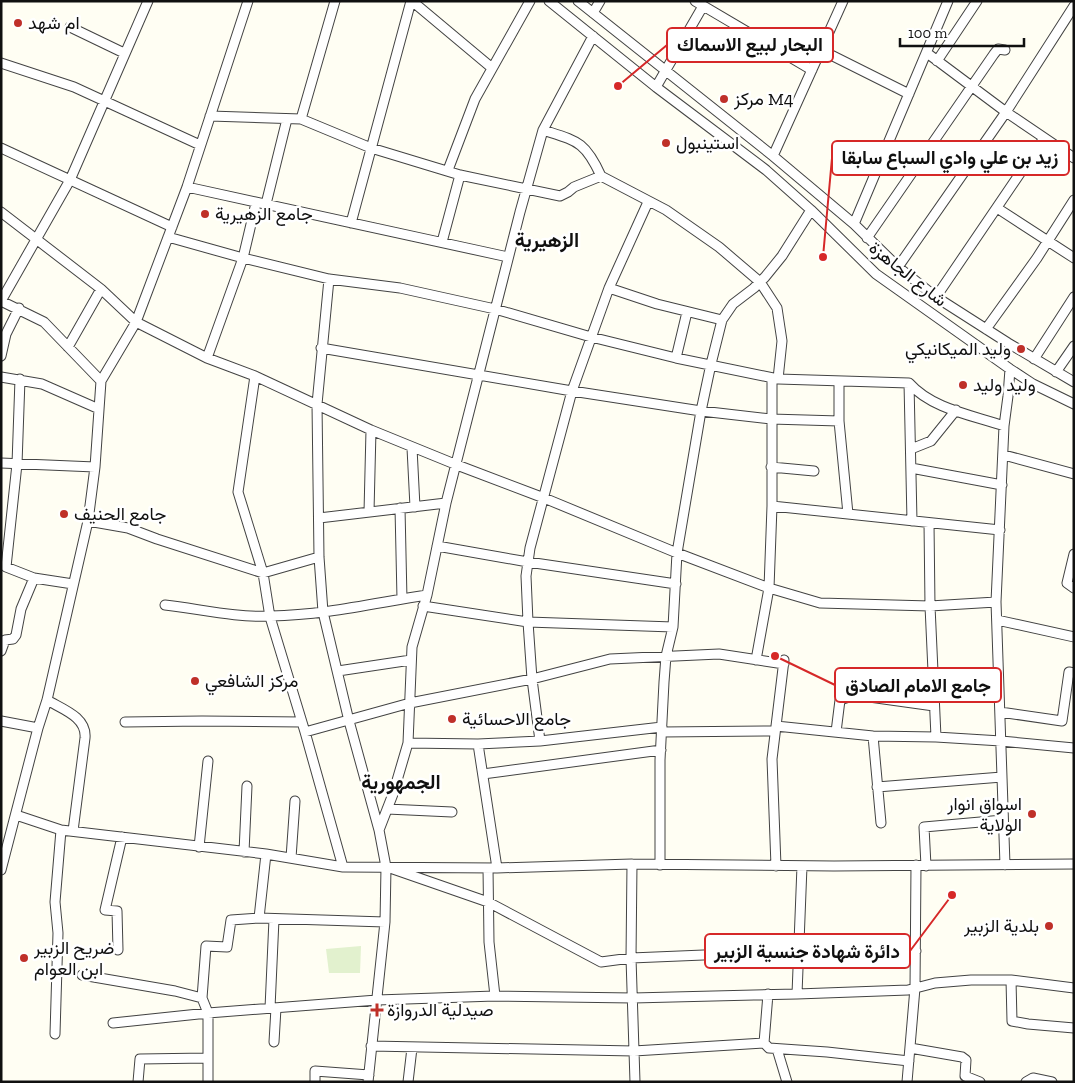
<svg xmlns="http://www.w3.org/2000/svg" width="1075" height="1083" viewBox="0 0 1075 1083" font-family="'Zilla Slab',Vazirmatn,serif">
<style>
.pitch{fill:#e2f1ce}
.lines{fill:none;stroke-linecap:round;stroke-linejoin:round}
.minor-casing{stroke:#434343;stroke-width:11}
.minor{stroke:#fff;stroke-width:9}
.poi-dot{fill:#bf3029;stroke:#fff;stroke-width:2}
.labels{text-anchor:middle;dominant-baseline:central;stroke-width:5;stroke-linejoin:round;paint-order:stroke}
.poi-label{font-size:18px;fill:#101010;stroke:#fff;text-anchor:start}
.street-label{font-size:18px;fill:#101010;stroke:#fff}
.quarter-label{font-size:20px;font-weight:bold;fill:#101010;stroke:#fff}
.leader{fill:none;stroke:#d62828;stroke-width:2}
.callout-dot{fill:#d62828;stroke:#fff;stroke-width:2}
.callout{fill:#fff;stroke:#d62828;stroke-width:2}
.callout-label{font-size:19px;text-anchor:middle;font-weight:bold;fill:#101010}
</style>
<rect width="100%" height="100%" fill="#fffef3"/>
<path class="pitch" d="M 361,946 L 360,973 L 329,973 L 326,949 Z"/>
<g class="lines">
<defs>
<path id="minor" d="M 412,1 L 492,68
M 549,1 L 656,87 L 766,170 L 811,210 L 876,274 L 1010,369 L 1033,384 L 1074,404
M 578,1 L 773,156 L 854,224 L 898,267 L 936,297 L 1008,343 L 1074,382
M 695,1 L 812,70
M 593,13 L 600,1
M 70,27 L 124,53
M 821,50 L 909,94
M 927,53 L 1006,112 L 1074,158
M 937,61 L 977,1
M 1,63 L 74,87 L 200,145
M 656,87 L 703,6
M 210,116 L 301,119 L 371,148 L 460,175 L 560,196 L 568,192 L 574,187 L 601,176 L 666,210 L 719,247 L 760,282 L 777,308 L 782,341 L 778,379
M 301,119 L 335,1
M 543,130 C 577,141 585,141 601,176
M 1,148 L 172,227
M 773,156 L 843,1
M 448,170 L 475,99 L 530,1
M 187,187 L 508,257
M 266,204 L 287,119
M 997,208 L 1074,258
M 1,212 L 101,289 L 136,322 L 207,358 L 255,376 L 371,430 L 457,465 L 544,498 L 677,553 L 769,588 L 820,603 L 930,606 L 996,602
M 351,223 L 411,1
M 854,224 L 948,1
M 168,237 L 243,258 L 329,279 L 400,288 L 495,309 L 591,337 L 676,358 L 778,379 L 909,383 C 932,409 972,415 1004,426
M 867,238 L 994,54 L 998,49 L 1005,50
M 442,242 L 460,175
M 898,267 L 1006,112 L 1074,6
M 329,279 L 317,404 L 319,557 L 323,612 L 349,721 L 379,830 L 386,867 L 385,922 L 368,1082
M 609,288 L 657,304 L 722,320
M 936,297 L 1044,138
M 1,301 L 70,180 L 148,1
M 1,301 L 44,322 L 101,381
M 986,329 L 1037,258 L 1074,200
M 68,347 L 101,289
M 321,348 L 572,391 L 701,411 L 771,419 L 839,421
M 1,356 L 6,334 L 19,308
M 207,358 L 243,258 L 256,203
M 676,358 L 687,312
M 1034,359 L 1074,297
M 1056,372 L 1074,346
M 255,376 L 238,492 L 263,573 L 270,617 L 305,732 L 343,867
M 1,377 L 42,384 L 99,409
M 20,379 L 17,464 L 6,567 L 34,578
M 839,381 L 839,421 L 848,514
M 909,383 L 912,521
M 412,448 L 415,507
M 911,449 L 931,441 L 956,410
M 1004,455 L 1074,474
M 1,463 L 95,467
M 771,467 L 814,471
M 911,468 L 1002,485
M 772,506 L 1000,530
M 400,508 L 402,599
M 369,512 L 371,430
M 319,518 L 446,503
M 88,521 L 128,528 L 157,539 L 263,573 L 319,557
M 929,523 L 930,606 L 936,737
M 437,546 L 528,562 L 676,584
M 1074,554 L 1067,583 L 1074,588
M 165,605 C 200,609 236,618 271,616 C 324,615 375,603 427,595
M 423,606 L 528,622 L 673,627
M 997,620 L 1074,637
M 1,651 L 5,640 L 13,639 L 16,635 L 21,609 L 34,578 L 73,584
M 756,660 L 769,588 L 772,506 L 772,378
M 338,671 L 411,660
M 47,700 C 62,709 87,717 85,738 L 73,831
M 1000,712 L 1062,721 L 1069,672 L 1074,673
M 1,721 L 38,728
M 125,722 L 202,721 L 302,722
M 776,726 L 873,736 L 936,737 L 1001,741 L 1074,748
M 305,732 L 410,703 L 532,679 L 610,659 L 719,654 L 784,664
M 662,732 L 775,731
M 836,732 L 840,700 L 855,695 L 934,706
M 873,736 L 881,823
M 540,741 L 532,679 L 528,622 L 526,576 L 530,548 L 572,391 L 609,288 L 648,202
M 408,743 L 478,744 L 540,741 L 662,727
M 478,744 L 497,868
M 483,774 L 661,750
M 877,787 L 1002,777
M 387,809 L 452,812
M 16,815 L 61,830 L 266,854 L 343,867 L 497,868 L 632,864 L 834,866 L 1074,864
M 379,830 L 393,794 L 408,743 L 412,647 L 427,595 L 446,503 L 520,212 L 543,130 L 593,36
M 199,847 L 208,761
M 244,852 L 247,786
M 291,858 L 295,801
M 632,864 L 631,958 L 635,1082
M 660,865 L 660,760 L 664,682 L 666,656 L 673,627 L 677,553 L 701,411 L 711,364 L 722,320 L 733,304 L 754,288 L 765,277 L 782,256 L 811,210
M 1005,865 L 996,602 L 1004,426 L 1008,396 L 1010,369
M 776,866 L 772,759 L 784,660
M 926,866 L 924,827 L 1003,820
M 488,868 L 489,942 L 495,996
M 393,869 L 488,902 L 601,962 L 631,958 L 798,951 L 916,951
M 1,870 L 38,728 L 47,700 L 88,521 L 95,467 L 101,381 L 136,322 L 187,187 L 248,1
M 259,918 L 266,854
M 118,950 L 117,911 L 105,910 L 122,837
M 82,975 L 175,991 L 202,998
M 1011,980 L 1012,1021 L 1028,1024 L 1074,1028
M 797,994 L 802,866
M 270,1008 L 274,919
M 113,1023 L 208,1013 L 377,1000 L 495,996 L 633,998 L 797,994 L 908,990 L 935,983 L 971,980 L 1011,980 L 1074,988
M 55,1034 L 58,933 L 55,902 L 61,830
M 274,1042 L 276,1008
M 764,1043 L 768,994
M 371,1046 L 634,1051 L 764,1043 L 769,1048 L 827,1052 L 909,1061
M 910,1048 L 962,1057 L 966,1060 L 965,1076 L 980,1082
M 777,1049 L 787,1082
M 138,1082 L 140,1059 L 207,1058
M 208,1082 L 208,1013 L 202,998 L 206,946 L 227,947 L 231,920 L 259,918 L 385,922
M 315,1082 L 315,1071 L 369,1075
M 408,1082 L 412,1048
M 907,1082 L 915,988 L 916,865
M 1026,1082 L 1033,1078 L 1052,1082"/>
</defs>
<use href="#minor" class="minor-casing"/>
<use href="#minor" class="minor"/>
</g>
<g class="poi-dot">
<circle cx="18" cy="23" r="5"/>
<circle cx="724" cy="99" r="5"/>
<circle cx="666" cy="143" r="5"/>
<circle cx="205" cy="214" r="5"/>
<circle cx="1021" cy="349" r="5"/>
<circle cx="963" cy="385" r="5"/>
<circle cx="64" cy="514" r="5"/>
<circle cx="195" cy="681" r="5"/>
<circle cx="452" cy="719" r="5"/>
<circle cx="1032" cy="814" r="5"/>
<circle cx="1049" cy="926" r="5"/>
<circle cx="24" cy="958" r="5"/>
<path d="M374.5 1002.5h5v5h5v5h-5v5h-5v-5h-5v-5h5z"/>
</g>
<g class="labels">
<g class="poi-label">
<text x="28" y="23">ام شهد</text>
<text x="734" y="99">مركز M4</text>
<text x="676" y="143">استينبول</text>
<text x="215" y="214">جامع الزهيرية</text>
<text x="1011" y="349" text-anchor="end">وليد الميكانيكي</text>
<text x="973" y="385">وليد وليد</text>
<text x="74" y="514">جامع الحنيف</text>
<text x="205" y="681">مركز الشافعي</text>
<text x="462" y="719">جامع الاحسائية</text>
<text x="1022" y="804" text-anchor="end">اسواق انوار<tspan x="1022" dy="21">الولاية</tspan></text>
<text x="1039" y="926" text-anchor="end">بلدية الزبير</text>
<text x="34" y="948">ضريح الزبير<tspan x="34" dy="21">ابن العوام</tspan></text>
<text x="387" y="1010">صيدلية الدروازة</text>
</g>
<g class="street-label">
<text transform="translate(908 274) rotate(38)">شارع الجاهزة</text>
</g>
<g class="quarter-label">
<text x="547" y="240">الزهيرية</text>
<text x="401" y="782">الجمهورية</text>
</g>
</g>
<path class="leader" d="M618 86L667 45M823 257L832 158M775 656L835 685M952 895L910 951"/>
<g class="callout-dot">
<circle cx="618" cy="86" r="5"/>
<circle cx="823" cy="257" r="5"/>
<circle cx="775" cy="656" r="5"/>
<circle cx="952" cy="895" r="5"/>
</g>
<g class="callout">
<rect x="667" y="28" width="166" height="34" rx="5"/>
<rect x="832" y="141" width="237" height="34" rx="5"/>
<rect x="835" y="668" width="166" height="34" rx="5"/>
<rect x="705" y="934" width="205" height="34" rx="5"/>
</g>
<g class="callout-label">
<text x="750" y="51">البحار لبيع الاسماك</text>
<text x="950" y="164">زيد بن علي وادي السباع سابقا</text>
<text x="918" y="692">جامع الامام الصادق</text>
<text x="807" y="958">دائرة شهادة جنسية الزبير</text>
</g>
<rect width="1075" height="1083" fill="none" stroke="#101010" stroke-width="5"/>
<path d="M900 38v8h124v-8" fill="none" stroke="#101010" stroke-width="2.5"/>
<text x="908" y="38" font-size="15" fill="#101010" stroke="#ffffff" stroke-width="4" paint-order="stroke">100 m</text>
</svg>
